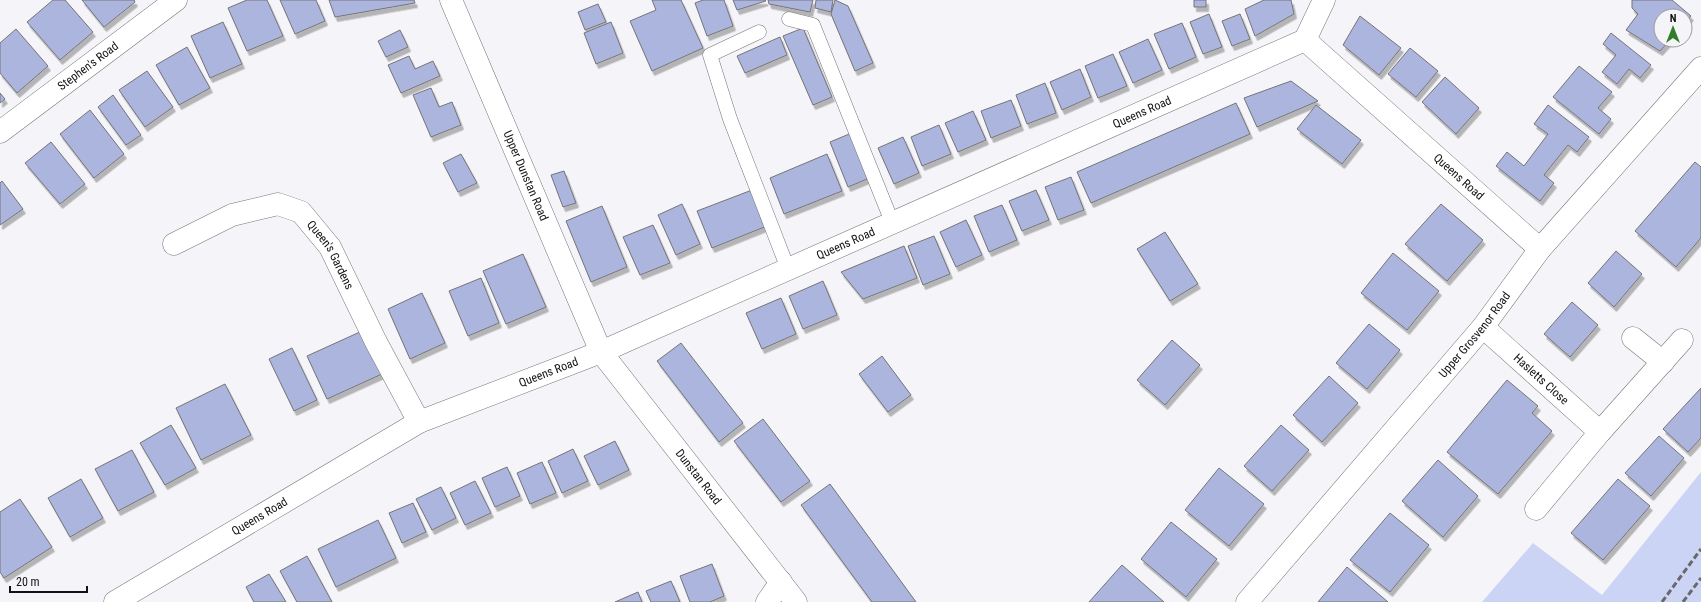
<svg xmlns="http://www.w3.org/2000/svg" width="1701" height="602" viewBox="0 0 1701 602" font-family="'Roboto Condensed',sans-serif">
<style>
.green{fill:#ccd4f6}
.building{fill:#acb5de;stroke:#747477;filter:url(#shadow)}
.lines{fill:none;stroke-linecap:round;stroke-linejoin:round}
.service-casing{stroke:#757678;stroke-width:15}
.minor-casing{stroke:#757678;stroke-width:23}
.tertiary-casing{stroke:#757678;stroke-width:23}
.service{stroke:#fff;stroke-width:14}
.minor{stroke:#fff;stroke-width:22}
.tertiary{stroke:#fff;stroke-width:22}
.rail{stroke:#69696b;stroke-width:3;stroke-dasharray:6 3;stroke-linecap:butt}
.labels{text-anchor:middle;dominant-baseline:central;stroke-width:3.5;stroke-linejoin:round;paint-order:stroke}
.street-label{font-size:12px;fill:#121213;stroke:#f5f5f9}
</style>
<defs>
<filter id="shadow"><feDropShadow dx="2.5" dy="4.5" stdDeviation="0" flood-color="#0004"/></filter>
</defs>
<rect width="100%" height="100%" fill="#f5f5f9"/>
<path class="green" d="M 1701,472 L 1701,602 L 1482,602 L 1533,543 L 1602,595 Z"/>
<path class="building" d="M 53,0 L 65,0 L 93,32 L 60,60 L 27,22 Z
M 82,0 L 134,0 L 135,2 L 104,27 Z
M 247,0 L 267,0 L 283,36 L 247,51 L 228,8 Z
M 280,0 L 316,0 L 325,21 L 295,34 Z
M 329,0 L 414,0 L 415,3 L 335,17 Z
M 652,0 L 681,0 L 703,48 L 652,71 L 630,21 L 656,10 Z
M 703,0 L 724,0 L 733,26 L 707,36 L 695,3 Z
M 733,0 L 765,0 L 766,1 L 737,10 Z
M 768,0 L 813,0 L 810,12 L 769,4 Z
M 816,0 L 833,0 L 831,12 L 815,8 Z
M 835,0 L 848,6 L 873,63 L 855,71 L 831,14 Z
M 1194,0 L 1206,0 L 1206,7 L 1194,7 Z
M 1264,0 L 1291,0 L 1294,14 L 1255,36 L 1245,9 Z
M 1632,0 L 1672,0 L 1691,16 L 1685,23 L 1685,16 L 1661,16 L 1661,40 L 1670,40 L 1660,51 L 1626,30 L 1638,14 L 1632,8 Z
M 598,4 L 606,22 L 585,30 L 578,12 Z
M 1209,14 L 1222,47 L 1203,54 L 1190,22 Z
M 1240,14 L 1250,39 L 1232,46 L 1222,21 Z
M 1360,16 L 1401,48 L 1379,75 L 1343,45 Z
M 223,22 L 242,64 L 210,78 L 191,36 Z
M 611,22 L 623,53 L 596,64 L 584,33 Z
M 1182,23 L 1196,57 L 1169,69 L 1154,34 Z
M 803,28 L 832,97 L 813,105 L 783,36 Z
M 16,29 L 48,66 L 17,93 L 0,73 L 0,43 Z
M 400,30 L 408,47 L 386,57 L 378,41 Z
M 1611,33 L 1651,65 L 1640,78 L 1629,69 L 1617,84 L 1602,72 L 1616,55 L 1603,44 Z
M 780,37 L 787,55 L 745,73 L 737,56 Z
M 1148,39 L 1162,70 L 1133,83 L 1119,52 Z
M 187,47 L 210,88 L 179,105 L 156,65 Z
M 1410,48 L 1438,71 L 1416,97 L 1388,74 Z
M 1113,54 L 1127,86 L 1098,98 L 1085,66 Z
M 409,56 L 415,69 L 433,61 L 440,76 L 401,93 L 388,65 Z
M 1579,66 L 1612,92 L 1598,108 L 1611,119 L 1599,134 L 1553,97 Z
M 1080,69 L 1091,97 L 1062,110 L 1050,82 Z
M 147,71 L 173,107 L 145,127 L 119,90 Z
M 1445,77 L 1479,108 L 1456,134 L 1422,102 Z
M 1291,81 L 1318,101 L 1257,127 L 1244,98 Z
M 1045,83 L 1056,113 L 1027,124 L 1016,95 Z
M 431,88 L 439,107 L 452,102 L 461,125 L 431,137 L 413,95 Z
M 0,93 L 5,99 L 0,103 Z
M 113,95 L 141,135 L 126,145 L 98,107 Z
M 1011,100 L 1021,126 L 991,138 L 981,111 Z
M 1236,103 L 1250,134 L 1091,203 L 1077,172 Z
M 1316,105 L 1361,140 L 1342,164 L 1297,129 Z
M 1548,105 L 1589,137 L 1577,152 L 1568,145 L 1544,175 L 1554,183 L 1540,201 L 1496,166 L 1507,152 L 1524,166 L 1548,134 L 1534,124 Z
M 90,110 L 124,154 L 94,178 L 60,134 Z
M 973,111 L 986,140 L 958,152 L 945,123 Z
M 939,125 L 951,154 L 922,166 L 911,137 Z
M 854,132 L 872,177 L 848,187 L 830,142 Z
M 903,137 L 919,173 L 894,184 L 878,148 Z
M 51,142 L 85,184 L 60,204 L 25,163 Z
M 461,154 L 477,183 L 458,192 L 443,163 Z
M 827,154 L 842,191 L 784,214 L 770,178 Z
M 1695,162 L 1701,167 L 1701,238 L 1676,267 L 1635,231 Z
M 564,171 L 576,203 L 563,207 L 551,175 Z
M 1071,177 L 1084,210 L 1058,220 L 1045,187 Z
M 2,181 L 23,209 L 0,225 L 0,183 Z
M 752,190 L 767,226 L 712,248 L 697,211 Z
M 1036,190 L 1049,220 L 1022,231 L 1009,201 Z
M 682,204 L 700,244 L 676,255 L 658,215 Z
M 1441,204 L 1483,240 L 1447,281 L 1405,244 Z
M 1002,205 L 1017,240 L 989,252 L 974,216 Z
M 602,206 L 627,267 L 591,282 L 566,221 Z
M 966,220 L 982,255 L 956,267 L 940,232 Z
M 653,225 L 670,263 L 640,275 L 623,237 Z
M 1165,232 L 1198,284 L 1170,301 L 1137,249 Z
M 934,236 L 950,274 L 923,285 L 908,246 Z
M 904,246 L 917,278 L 863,299 L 841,272 Z
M 1616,251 L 1642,274 L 1614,307 L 1588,283 Z
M 1393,253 L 1439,291 L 1407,330 L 1361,293 Z
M 523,254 L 546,307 L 506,324 L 483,271 Z
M 481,278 L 499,323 L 468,336 L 449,291 Z
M 823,281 L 837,315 L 803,329 L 789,296 Z
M 422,293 L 445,343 L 410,359 L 388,309 Z
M 781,298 L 796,334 L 762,349 L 746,313 Z
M 1572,302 L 1598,325 L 1570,357 L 1544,334 Z
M 1369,324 L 1400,350 L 1367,389 L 1336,363 Z
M 362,331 L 382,374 L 327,399 L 307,356 Z
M 1172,340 L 1200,365 L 1165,405 L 1137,380 Z
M 681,343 L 743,423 L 719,442 L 657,361 Z
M 292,348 L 317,400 L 294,411 L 269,359 Z
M 882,356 L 911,395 L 888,412 L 859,374 Z
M 1329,376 L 1358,403 L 1322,442 L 1293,415 Z
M 1507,380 L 1538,406 L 1532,413 L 1552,431 L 1498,494 L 1447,452 Z
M 225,384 L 251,435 L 201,460 L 176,408 Z
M 1701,388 L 1701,438 L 1688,452 L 1663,429 Z
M 763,419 L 810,481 L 781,502 L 734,441 Z
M 171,425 L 196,468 L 165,485 L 140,443 Z
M 1281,425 L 1309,450 L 1272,491 L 1244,466 Z
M 1659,436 L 1684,458 L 1651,496 L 1625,473 Z
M 615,441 L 629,470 L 598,485 L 584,456 Z
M 573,449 L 588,481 L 562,493 L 548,461 Z
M 132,450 L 154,492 L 118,511 L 95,469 Z
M 1438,460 L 1478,496 L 1443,537 L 1402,501 Z
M 542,462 L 556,493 L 530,504 L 517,473 Z
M 507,467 L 520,496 L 495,507 L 482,478 Z
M 1219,468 L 1264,504 L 1229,546 L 1185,510 Z
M 81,479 L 103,518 L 70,537 L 48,498 Z
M 1618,479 L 1650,506 L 1603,560 L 1571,533 Z
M 475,481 L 491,513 L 465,525 L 450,493 Z
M 830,484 L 916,602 L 872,602 L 801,505 Z
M 441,487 L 456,518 L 432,530 L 416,499 Z
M 20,499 L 52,547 L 4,578 L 0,572 L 0,512 Z
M 413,503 L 426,532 L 402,543 L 389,513 Z
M 1390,513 L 1429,545 L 1390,592 L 1350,560 Z
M 378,520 L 396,558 L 336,587 L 318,549 Z
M 1171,522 L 1217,559 L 1186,597 L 1141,559 Z
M 307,556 L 332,602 L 297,602 L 280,571 Z
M 712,564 L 724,596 L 710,602 L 690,602 L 680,576 Z
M 1122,565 L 1164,602 L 1089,602 Z
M 1347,567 L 1388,602 L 1318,602 Z
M 269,574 L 286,602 L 254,602 L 246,587 Z
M 671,581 L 680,602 L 651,602 L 646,591 Z
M 638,592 L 642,602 L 615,602 Z"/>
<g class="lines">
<defs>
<path id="service" d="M 789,19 L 813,25 L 892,222
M 759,32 L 710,55 L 730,119 L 788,269"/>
<g id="minor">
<path id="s1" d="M 451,0 L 601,352 L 796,602"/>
<path d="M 1305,40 L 1324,0"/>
<path id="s2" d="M 0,132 L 176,0"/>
<path id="s3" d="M 174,244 L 232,215 L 278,204 L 301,212 L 330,247 L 376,342 L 419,422"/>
<path id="s4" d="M 1483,327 L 1600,432"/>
<path d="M 1633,338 L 1663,362"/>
<path d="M 1536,509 L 1600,432 L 1682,340"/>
<path id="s5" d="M 115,602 L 419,422 L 601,352 L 1305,40 L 1540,249"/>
<path d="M 767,602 L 781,582"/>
</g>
<g id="tertiary">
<path id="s6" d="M 1247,602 L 1483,327 L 1540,249 L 1701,68"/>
</g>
</defs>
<use href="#service" class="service-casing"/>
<use href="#minor" class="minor-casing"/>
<use href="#tertiary" class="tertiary-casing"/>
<use href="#service" class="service"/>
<use href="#minor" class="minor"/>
<use href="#tertiary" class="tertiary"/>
<path class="rail" d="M 1662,602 L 1701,549
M 1683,602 L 1701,578"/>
</g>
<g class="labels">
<g class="street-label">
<text stroke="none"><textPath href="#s2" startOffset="110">Stephen's Road</textPath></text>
<text stroke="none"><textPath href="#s5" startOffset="1140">Queens Road</textPath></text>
<text stroke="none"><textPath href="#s1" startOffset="191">Upper Dunstan Road</textPath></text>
<text stroke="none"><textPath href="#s5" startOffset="1524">Queens Road</textPath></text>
<text stroke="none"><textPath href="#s5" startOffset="816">Queens Road</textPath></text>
<text stroke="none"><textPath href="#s3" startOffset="189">Queen's Gardens</textPath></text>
<text stroke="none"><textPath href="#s6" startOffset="351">Upper Grosvenor Road</textPath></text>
<text stroke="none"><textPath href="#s5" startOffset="492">Queens Road</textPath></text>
<text stroke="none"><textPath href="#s4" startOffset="78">Hasletts Close</textPath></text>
<text stroke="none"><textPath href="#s1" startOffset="541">Dunstan Road</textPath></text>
<text stroke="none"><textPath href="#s5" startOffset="168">Queens Road</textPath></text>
</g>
</g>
<g transform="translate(1673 28)"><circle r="19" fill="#f5f5f9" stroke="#9a9a9d"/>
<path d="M0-3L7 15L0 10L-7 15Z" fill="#318029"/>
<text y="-6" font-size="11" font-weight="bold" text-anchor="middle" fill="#121213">N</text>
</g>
<path d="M10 586v6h77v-6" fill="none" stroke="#121213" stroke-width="2"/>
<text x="16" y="586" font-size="12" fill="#121213" stroke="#f5f5f9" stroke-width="3" paint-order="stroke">20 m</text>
</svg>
